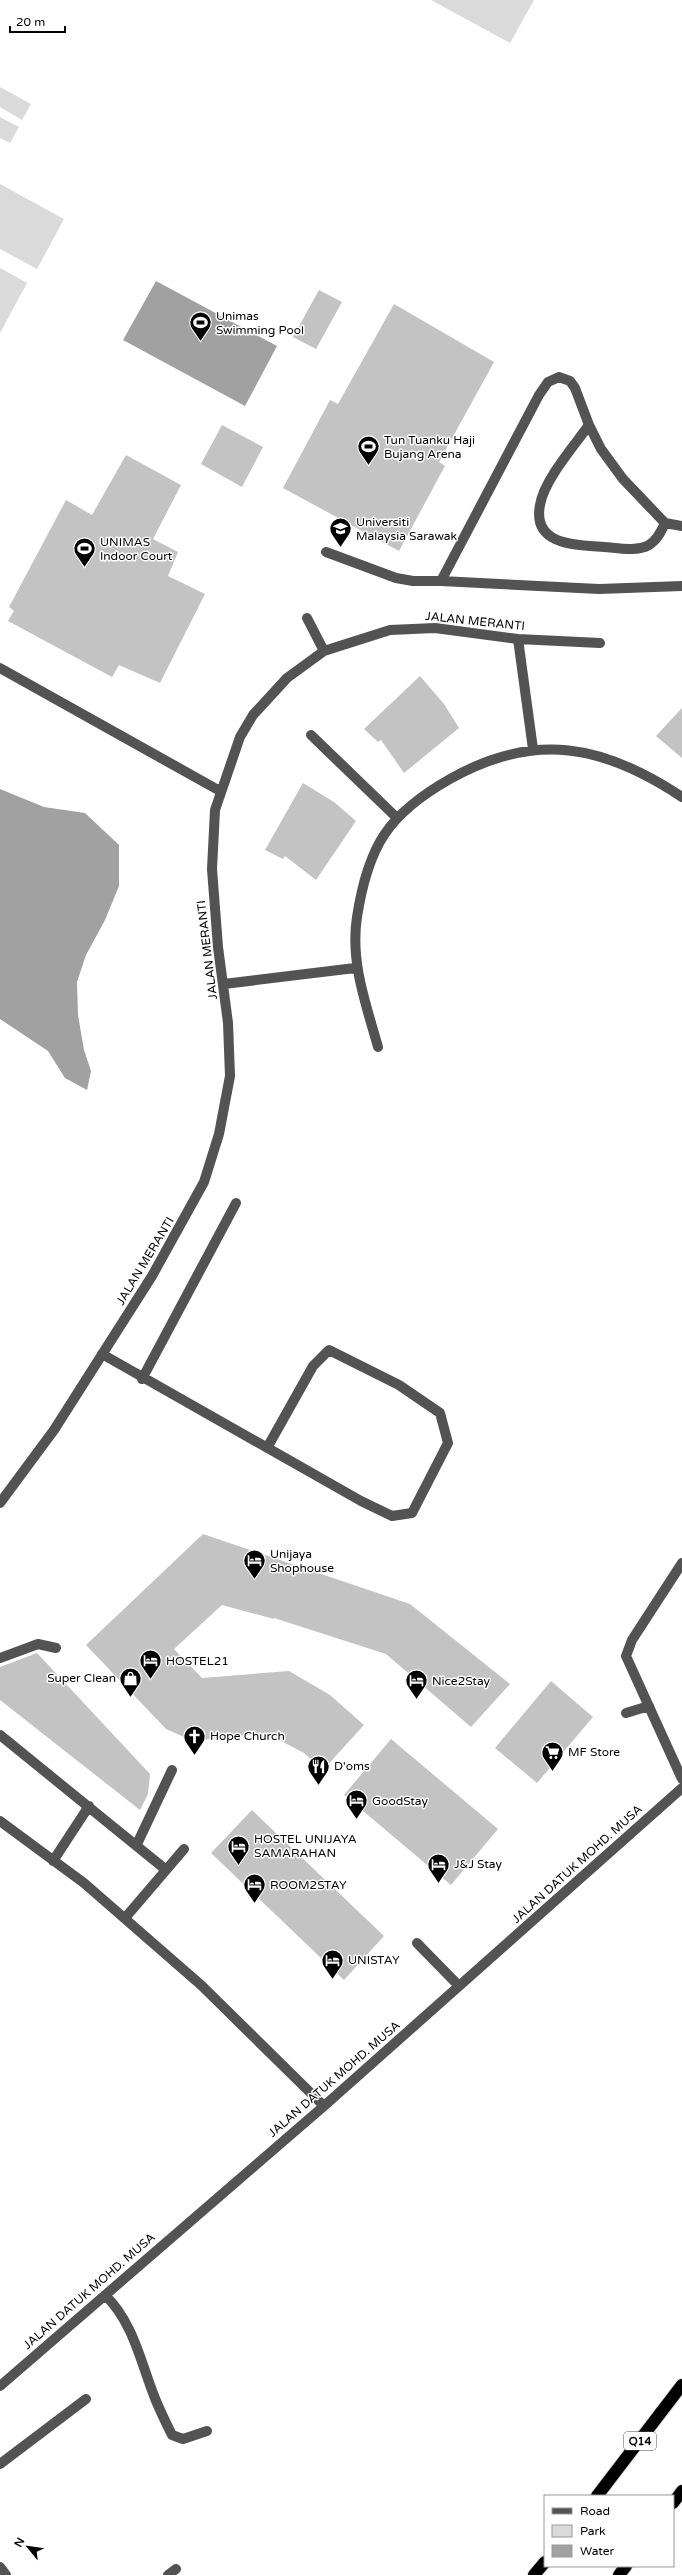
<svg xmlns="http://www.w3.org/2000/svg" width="682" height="2575" viewBox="0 0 682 2575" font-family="'Varela Round',sans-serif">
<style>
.green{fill:#dadada}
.water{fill:#a1a1a1}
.building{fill:#c3c3c3}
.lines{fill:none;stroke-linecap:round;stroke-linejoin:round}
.highway-casing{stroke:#dbdbdb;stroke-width:14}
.minor{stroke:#535353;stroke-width:10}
.highway{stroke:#000;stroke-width:12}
.labels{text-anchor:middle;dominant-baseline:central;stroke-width:3;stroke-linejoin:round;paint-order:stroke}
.shield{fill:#fff;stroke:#4c4c4c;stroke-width:1}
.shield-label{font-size:11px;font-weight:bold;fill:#000}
.poi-label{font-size:12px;fill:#000;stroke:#fff;text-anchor:start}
.street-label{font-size:12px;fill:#000;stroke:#fff}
</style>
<rect width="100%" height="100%" fill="#fff"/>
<path class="green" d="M 431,0 L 534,0 L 510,43 Z
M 0,87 L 31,104 L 22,120 L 0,107 Z
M 0,117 L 19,127 L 10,143 L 0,138 Z
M 0,184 L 64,219 L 37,269 L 0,249 Z
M 0,268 L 27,283 L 0,333 Z"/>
<path class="water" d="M 156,281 L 277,346 L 245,406 L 123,340 Z
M 0,789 L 44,807 L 85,813 L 119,845 L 119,886 L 105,920 L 86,955 L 77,982 L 78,1015 L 84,1050 L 91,1071 L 87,1090 L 65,1078 L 48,1051 L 0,1019 Z"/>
<path class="building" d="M 319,290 L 342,302 L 316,349 L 293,337 Z
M 394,304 L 494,362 L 439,462 L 445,466 L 399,551 L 283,488 L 330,400 L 338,404 Z
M 222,425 L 263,447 L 242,487 L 201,464 Z
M 126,455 L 181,485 L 153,539 L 178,552 L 168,576 L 205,594 L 160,683 L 119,665 L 112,677 L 8,621 L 14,611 L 9,607 L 66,500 L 92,515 Z
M 420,676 L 444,704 L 459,728 L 404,773 L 381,740 L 378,742 L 364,729 Z
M 682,708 L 682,758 L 656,736 Z
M 303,783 L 334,802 L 356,821 L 316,880 L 285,856 L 283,859 L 265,850 Z
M 203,1534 L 410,1604 L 510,1684 L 471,1727 L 386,1654 L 274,1618 L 274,1619 L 222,1605 L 174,1649 L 202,1678 L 289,1671 L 330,1695 L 364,1725 L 323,1770 L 304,1753 L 266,1733 L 193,1741 L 166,1729 L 86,1645 Z
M 37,1653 L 150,1774 L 148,1794 L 140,1810 L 0,1700 L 0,1667 Z
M 551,1681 L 593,1717 L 537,1783 L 495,1748 Z
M 391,1739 L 498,1829 L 451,1885 L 344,1795 Z
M 252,1810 L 384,1936 L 344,1980 L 211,1853 Z"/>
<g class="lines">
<defs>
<path id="highway" d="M 597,2496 L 682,2385
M 673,2503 L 682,2491
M 534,2575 L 545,2562
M 619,2575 L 626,2566"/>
</defs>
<use href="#highway" class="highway-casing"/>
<path class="minor" d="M 589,425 C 574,446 544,480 540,505 C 532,546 577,545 604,547 C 618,548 636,552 649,545 C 657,540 661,532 665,523
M 326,552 L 396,578 L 413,581 L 441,581 L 539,395 L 548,382 L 559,377 L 570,381 L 575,388 L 589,425 L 601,449 L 623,479 L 665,523 L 682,526
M 441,581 L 599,589 L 682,586
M 307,618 L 324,651
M 518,639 L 533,749
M 0,668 L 220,791
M 311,735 L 396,817
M 224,984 L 355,968
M 378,1047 C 366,1004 350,962 357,917 C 368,846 388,814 450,779 C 535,731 604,745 682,797
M 102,1354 L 361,1501 L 392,1516 L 412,1513 L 448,1443 L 440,1413 L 399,1385 L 329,1350 L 313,1366 L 267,1448
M 142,1379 L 236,1203
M 0,1503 L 54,1430 L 152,1276 L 204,1182 L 219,1134 L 230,1076 L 228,1023 L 218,947 L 212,869 L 215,810 L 240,737 L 253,715 L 287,678 L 324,651 L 390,630 L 435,628 L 518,639 L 600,643
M 682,1563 L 632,1640 L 626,1656 L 682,1779
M 0,1658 L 38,1644 L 56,1648
M 626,1713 L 649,1706
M 0,1735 L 165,1869
M 0,1821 L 84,1883 L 201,1985 L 324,2106
M 137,1844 L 172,1770
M 53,1861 L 89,1806
M 125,1918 L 184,1849
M 417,1943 L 459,1986
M 105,2295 C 132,2321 140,2359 153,2393 C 158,2407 165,2421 172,2435 L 183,2439 L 207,2431
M 0,2386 L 324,2106 L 682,1788
M 0,2464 L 86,2399
M 0,2567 L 6,2575
M 168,2575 L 176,2569"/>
<use href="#highway" class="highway"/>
</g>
<defs>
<symbol id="stadium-pin" viewBox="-11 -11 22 30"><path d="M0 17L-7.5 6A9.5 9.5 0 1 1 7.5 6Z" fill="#000" stroke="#fff"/><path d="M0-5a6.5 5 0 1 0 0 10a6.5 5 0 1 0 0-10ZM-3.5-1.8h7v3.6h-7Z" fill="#fff"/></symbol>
<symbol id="university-pin" viewBox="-11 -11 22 30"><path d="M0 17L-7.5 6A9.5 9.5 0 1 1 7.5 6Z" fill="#000" stroke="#fff"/><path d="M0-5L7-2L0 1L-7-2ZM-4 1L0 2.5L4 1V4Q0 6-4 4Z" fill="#fff"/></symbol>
<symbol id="hotel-pin" viewBox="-11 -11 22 30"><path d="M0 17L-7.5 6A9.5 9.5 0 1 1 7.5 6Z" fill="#000" stroke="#fff"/><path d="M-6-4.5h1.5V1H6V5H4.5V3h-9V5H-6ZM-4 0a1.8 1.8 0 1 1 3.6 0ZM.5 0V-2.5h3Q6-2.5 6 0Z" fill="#fff"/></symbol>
<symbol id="shop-pin" viewBox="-11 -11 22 30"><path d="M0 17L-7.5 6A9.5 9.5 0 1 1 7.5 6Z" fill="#000" stroke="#fff"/><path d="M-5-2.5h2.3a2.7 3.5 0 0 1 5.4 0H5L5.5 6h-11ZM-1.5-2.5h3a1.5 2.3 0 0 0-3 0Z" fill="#fff"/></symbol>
<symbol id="church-pin" viewBox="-11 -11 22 30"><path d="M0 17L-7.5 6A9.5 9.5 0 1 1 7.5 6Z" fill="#000" stroke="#fff"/><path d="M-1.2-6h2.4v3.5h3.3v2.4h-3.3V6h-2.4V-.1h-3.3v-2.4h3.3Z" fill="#fff"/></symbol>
<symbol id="supermarket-pin" viewBox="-11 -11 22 30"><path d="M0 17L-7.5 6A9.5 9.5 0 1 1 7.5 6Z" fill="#000" stroke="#fff"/><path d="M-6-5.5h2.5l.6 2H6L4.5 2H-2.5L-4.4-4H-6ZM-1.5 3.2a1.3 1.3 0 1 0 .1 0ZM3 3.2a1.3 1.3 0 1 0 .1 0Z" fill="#fff"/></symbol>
<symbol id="restaurant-pin" viewBox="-11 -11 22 30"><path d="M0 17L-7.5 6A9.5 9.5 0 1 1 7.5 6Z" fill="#000" stroke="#fff"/><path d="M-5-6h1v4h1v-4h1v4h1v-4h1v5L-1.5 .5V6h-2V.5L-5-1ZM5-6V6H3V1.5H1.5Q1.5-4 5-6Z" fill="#fff"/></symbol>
</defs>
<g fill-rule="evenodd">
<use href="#stadium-pin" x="188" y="310" width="25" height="34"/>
<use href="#stadium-pin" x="356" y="434" width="25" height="34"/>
<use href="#university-pin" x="328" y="516" width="25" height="34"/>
<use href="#stadium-pin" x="72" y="536" width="25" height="34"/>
<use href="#hotel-pin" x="242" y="1548" width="25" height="34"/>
<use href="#hotel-pin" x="138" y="1648" width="25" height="34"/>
<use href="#shop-pin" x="118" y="1666" width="25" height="34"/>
<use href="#hotel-pin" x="404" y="1668" width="25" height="34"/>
<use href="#church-pin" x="182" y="1724" width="25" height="34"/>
<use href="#supermarket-pin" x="540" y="1740" width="25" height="34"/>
<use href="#restaurant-pin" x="306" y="1754" width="25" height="34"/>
<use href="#hotel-pin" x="344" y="1788" width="25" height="34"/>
<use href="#hotel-pin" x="226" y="1834" width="25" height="34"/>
<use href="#hotel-pin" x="426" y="1852" width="25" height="34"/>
<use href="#hotel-pin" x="242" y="1872" width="25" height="34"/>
<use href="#hotel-pin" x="320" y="1948" width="25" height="34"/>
</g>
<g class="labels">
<rect class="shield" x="624" y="2432" width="32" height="18" rx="3"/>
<g class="shield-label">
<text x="640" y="2441">Q14</text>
</g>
<g class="poi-label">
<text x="216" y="316">Unimas<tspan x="216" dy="14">Swimming Pool</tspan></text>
<text x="384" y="440">Tun Tuanku Haji<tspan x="384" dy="14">Bujang Arena</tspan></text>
<text x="356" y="522">Universiti<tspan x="356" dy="14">Malaysia Sarawak</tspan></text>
<text x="100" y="542">UNIMAS<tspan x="100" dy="14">Indoor Court</tspan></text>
<text x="270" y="1554">Unijaya<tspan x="270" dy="14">Shophouse</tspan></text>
<text x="166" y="1661">HOSTEL21</text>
<text x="116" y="1678" text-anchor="end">Super Clean</text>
<text x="432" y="1681">Nice2Stay</text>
<text x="210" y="1736">Hope Church</text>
<text x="568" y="1752">MF Store</text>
<text x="334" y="1766">D'oms</text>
<text x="372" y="1801">GoodStay</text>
<text x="254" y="1839">HOSTEL UNIJAYA<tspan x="254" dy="14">SAMARAHAN</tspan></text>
<text x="454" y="1864">J&amp;J Stay</text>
<text x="270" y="1885">ROOM2STAY</text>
<text x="348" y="1960">UNISTAY</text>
</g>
<g class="street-label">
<text transform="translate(475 621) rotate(6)">JALAN MERANTI</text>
<text transform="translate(207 950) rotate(-97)">JALAN MERANTI</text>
<text transform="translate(145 1261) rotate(-59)">JALAN MERANTI</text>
<text transform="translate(577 1864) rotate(-42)">JALAN DATUK MOHD. MUSA</text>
<text transform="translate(334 2079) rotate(-41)">JALAN DATUK MOHD. MUSA</text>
<text transform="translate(89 2291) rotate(-41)">JALAN DATUK MOHD. MUSA</text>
</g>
</g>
<rect x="544" y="2495" width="130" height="72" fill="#ffffff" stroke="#999999"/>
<rect x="552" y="2508" width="20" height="6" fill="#535353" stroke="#999999"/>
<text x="580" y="2515" font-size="12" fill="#000000">Road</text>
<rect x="552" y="2525" width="20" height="12" fill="#dadada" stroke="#999999"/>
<text x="580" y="2535" font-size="12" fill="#000000">Park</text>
<rect x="552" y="2545" width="20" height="12" fill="#a1a1a1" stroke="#999999"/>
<text x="580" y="2555" font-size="12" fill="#000000">Water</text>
<g transform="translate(28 2547) rotate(299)" stroke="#ffffff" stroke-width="3" paint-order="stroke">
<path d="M0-3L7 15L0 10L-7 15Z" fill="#000000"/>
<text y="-6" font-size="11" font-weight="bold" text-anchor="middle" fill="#000000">N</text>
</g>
<path d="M10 26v6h55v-6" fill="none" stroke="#000000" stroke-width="2"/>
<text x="16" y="26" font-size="12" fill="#000000" stroke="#ffffff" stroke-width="3" paint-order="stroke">20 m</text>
</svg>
